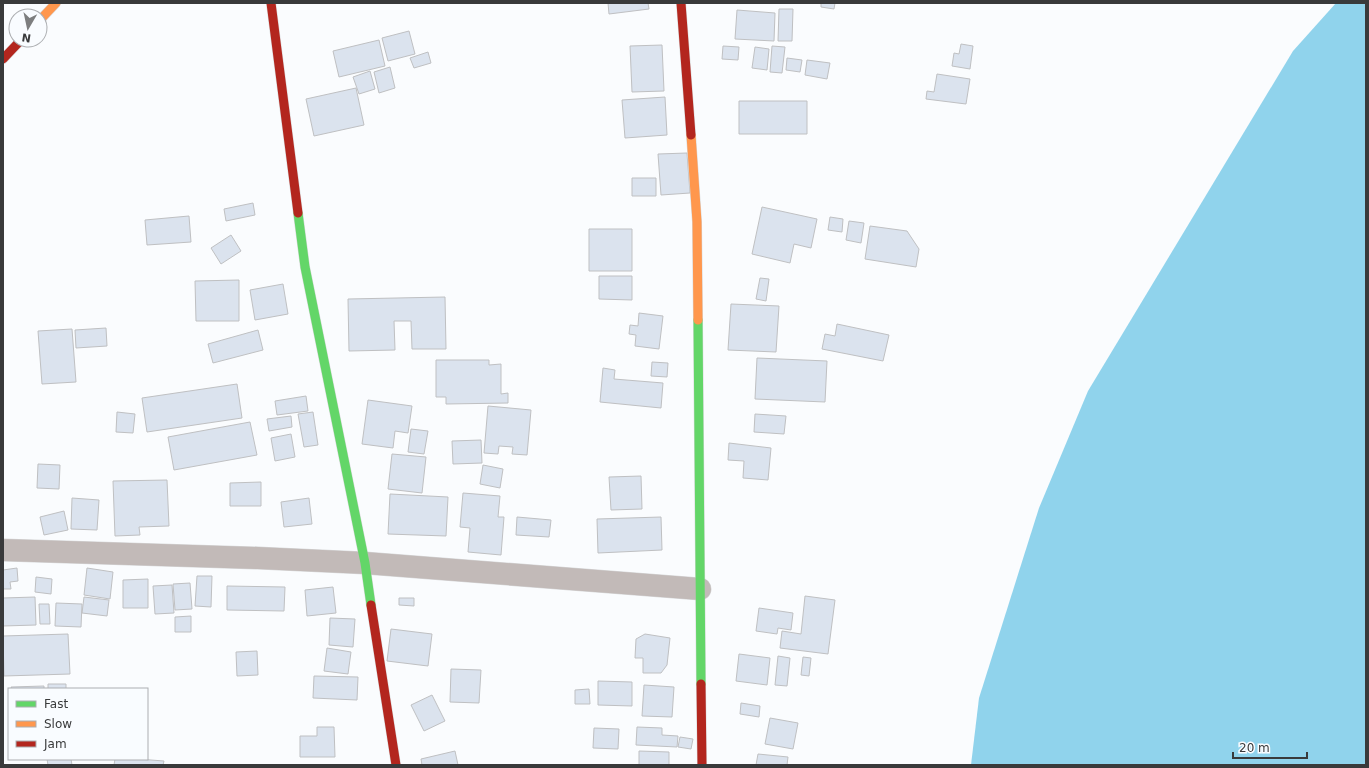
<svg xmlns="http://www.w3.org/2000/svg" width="1369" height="768" viewBox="0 0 1369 768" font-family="'DejaVu Sans',sans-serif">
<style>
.water{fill:#90d3ec}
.building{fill:#dbe3ee;stroke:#bfc0c2}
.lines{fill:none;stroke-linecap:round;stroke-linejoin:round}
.street-casing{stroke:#d8d9da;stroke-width:23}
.fast-casing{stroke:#d8d9da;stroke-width:10}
.slow-casing{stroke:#d8d9da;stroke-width:10}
.jam-casing{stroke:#d8d9da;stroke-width:10}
.street{stroke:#c2bab8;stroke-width:22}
.fast{stroke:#63d668;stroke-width:9}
.slow{stroke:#ff974d;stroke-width:9}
.jam{stroke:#b3261e;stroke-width:9}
</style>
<rect width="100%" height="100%" fill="#fafcfe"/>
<path class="water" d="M 1336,3 L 1366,3 L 1366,765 L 971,765 L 979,698 L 1039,508 L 1088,391 L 1293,51 Z"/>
<path class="building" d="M 608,3 L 648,3 L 649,9 L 609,14 Z
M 821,3 L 835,3 L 834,9 L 821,7 Z
M 779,9 L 793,9 L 792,41 L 778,41 Z
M 737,10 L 775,13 L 774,41 L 735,39 Z
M 409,31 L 415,54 L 388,61 L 382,38 Z
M 379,40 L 385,66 L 339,77 L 333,51 Z
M 961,44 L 973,46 L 970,69 L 952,66 L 954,53 L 959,54 Z
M 662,45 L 664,91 L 632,92 L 630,46 Z
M 723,46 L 739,47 L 738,60 L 722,59 Z
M 772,46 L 785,47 L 782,73 L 770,72 Z
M 755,47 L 769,49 L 767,70 L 752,68 Z
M 428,52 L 431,63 L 414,68 L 410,58 Z
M 787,58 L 802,60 L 800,72 L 786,70 Z
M 807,60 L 830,63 L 827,79 L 805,75 Z
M 390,67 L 395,88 L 379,93 L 374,72 Z
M 370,71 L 375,89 L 359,94 L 353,77 Z
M 937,74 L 970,79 L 966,104 L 926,99 L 927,91 L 934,92 Z
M 356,88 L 364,125 L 314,136 L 306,99 Z
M 665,97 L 667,135 L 625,138 L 622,100 Z
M 739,101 L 807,101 L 807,134 L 739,134 Z
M 687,153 L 690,193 L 661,195 L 658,154 Z
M 632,178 L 656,178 L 656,196 L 632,196 Z
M 253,203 L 255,215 L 226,221 L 224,209 Z
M 762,207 L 817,219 L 811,248 L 794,244 L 790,263 L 752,254 Z
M 189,216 L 191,242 L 147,245 L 145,220 Z
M 830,217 L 843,219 L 842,232 L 828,230 Z
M 849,221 L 864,223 L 861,243 L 846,240 Z
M 870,226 L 907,231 L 919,249 L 916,267 L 865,259 Z
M 589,229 L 632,229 L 632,271 L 589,271 Z
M 231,235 L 241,251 L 221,264 L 211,248 Z
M 599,276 L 632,276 L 632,300 L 599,299 Z
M 760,278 L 769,279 L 766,301 L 756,299 Z
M 239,280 L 239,321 L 196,321 L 195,281 Z
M 283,284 L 288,314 L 255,320 L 250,290 Z
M 445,297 L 446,349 L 412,349 L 411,321 L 394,321 L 395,350 L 349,351 L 348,299 Z
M 731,304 L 779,306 L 776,352 L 728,350 Z
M 639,313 L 663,316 L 659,349 L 635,346 L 636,335 L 629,334 L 630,325 L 638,326 Z
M 837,324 L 889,335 L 883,361 L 822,349 L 825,334 L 835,336 Z
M 106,328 L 107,346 L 76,348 L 75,330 Z
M 72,329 L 76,382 L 42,384 L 38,331 Z
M 258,330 L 263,350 L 213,363 L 208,344 Z
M 757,358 L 827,361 L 825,402 L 755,399 Z
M 436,360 L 489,360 L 489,365 L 501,364 L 501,394 L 508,393 L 508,403 L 446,404 L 446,397 L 436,397 Z
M 652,362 L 668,363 L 667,377 L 651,376 Z
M 603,368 L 615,370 L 614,379 L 663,383 L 661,408 L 600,402 Z
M 237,384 L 242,418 L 147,432 L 142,398 Z
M 306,396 L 308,411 L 277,415 L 275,401 Z
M 368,400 L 412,406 L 408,433 L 395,431 L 393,448 L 362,444 Z
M 488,406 L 531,410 L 527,455 L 512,454 L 513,447 L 499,446 L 498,454 L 484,453 Z
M 117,412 L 135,414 L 133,433 L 116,432 Z
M 313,412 L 318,445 L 304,447 L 298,414 Z
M 755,414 L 786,416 L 784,434 L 754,432 Z
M 291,416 L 292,427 L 269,431 L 267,419 Z
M 250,422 L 257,455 L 174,470 L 168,437 Z
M 411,429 L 428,431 L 424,454 L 408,452 Z
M 291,434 L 295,457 L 275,461 L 271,438 Z
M 481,440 L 482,463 L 453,464 L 452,441 Z
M 729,443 L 771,448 L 768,480 L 743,478 L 744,461 L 728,460 Z
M 392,454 L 426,457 L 422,493 L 388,489 Z
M 38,464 L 60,465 L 59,489 L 37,488 Z
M 483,465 L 503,469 L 500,488 L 480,484 Z
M 641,476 L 642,509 L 611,510 L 609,477 Z
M 167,480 L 169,526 L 139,527 L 140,535 L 115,536 L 113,481 Z
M 261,482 L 261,506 L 230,506 L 230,483 Z
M 463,493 L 500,496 L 498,517 L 504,517 L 501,555 L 468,552 L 470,528 L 460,527 Z
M 390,494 L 448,497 L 446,536 L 388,534 Z
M 72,498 L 99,500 L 97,530 L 71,529 Z
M 309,498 L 312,524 L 284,527 L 281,502 Z
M 64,511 L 68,530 L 44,535 L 40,517 Z
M 517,517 L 551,520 L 549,537 L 516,535 Z
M 661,517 L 662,550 L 598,553 L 597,519 Z
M 17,568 L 18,581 L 10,582 L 11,589 L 3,589 L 3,570 Z
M 87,568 L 113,572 L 110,599 L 84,595 Z
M 197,576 L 212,576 L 211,607 L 195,606 Z
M 36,577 L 52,579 L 51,594 L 35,592 Z
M 148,579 L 148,608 L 123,608 L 123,580 Z
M 190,583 L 192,609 L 175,610 L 173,584 Z
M 172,585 L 174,613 L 155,614 L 153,586 Z
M 227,586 L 285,587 L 284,611 L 227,610 Z
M 333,587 L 336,613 L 307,616 L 305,590 Z
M 805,596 L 835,600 L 828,654 L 780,648 L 782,631 L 801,634 Z
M 35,597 L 36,625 L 3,626 L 3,598 Z
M 84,597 L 109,600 L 107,616 L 82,613 Z
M 399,598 L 414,598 L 414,606 L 399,605 Z
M 56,603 L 82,604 L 81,627 L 55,626 Z
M 39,604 L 49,604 L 50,624 L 40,624 Z
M 759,608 L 793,613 L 791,630 L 778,628 L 777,634 L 756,631 Z
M 191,616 L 191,632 L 175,632 L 175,617 Z
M 330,618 L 355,619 L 353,647 L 329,645 Z
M 391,629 L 432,634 L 428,666 L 387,661 Z
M 68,634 L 70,674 L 4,676 L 3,636 Z
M 645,634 L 670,638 L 667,665 L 661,673 L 643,673 L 643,658 L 635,658 L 636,639 Z
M 327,648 L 351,652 L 348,674 L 324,671 Z
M 257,651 L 258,675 L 237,676 L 236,652 Z
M 739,654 L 770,658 L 767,685 L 736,681 Z
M 778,656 L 790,658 L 787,686 L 775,685 Z
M 803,657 L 811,658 L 809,676 L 801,675 Z
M 451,669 L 481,670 L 479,703 L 450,702 Z
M 314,676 L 358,677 L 357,700 L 313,698 Z
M 598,681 L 632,682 L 632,706 L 598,705 Z
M 48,684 L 66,684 L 66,689 L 48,689 Z
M 644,685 L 674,687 L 672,717 L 642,716 Z
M 44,686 L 44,689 L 12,689 L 11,687 Z
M 589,689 L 590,704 L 575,704 L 575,690 Z
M 432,695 L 445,721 L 424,731 L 411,705 Z
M 741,703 L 760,706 L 759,717 L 740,714 Z
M 770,718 L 798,723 L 793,749 L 765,744 Z
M 317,727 L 334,727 L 335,757 L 300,757 L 300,736 L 317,736 Z
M 637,727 L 662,728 L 662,735 L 678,736 L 677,747 L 636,745 Z
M 594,728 L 619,729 L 618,749 L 593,748 Z
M 680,737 L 693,739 L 691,749 L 678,747 Z
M 455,751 L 458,765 L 422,765 L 421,759 Z
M 639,751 L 669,752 L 669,765 L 639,765 Z
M 758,754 L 788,757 L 787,765 L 756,765 Z
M 47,759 L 71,759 L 72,765 L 48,765 Z
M 115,759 L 138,759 L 164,761 L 163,765 L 114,765 Z"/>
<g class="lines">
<defs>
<path id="street" d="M 3,550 L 258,558 L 365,563 L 700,589"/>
<path id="fast" d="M 298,213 L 305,267 L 365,563 L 371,605
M 698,320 L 701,684"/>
<path id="slow" d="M 40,20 L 56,3
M 691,135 L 697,222 L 698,320"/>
<path id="jam" d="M 271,3 L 298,213
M 681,3 L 691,135
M 3,59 L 21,40
M 371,605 L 396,765
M 701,684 L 702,765"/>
</defs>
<use href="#street" class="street-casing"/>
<use href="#fast" class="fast-casing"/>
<use href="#slow" class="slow-casing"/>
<use href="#jam" class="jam-casing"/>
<use href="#street" class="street"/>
<use href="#fast" class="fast"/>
<use href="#slow" class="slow"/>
<use href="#jam" class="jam"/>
</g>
<rect width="1369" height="768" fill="none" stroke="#393a3b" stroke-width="8"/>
<rect x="8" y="688" width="140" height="72" fill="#f9fcff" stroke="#acaeb1"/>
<rect x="16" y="701" width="20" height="6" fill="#63d668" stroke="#acaeb1"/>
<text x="44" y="708" font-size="12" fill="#393a3b">Fast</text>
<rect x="16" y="721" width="20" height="6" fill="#ff974d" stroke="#acaeb1"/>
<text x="44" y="728" font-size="12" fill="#393a3b">Slow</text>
<rect x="16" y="741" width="20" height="6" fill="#b3261e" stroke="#acaeb1"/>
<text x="44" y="748" font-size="12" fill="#393a3b">Jam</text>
<g transform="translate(28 28) rotate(189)"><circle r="19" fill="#f9fcff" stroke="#acaeb1"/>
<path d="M0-3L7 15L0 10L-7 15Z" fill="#7d7e7f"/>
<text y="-6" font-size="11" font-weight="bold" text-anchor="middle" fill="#393a3b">N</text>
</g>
<path d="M1233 752v6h74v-6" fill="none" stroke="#393a3b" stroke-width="2"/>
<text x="1239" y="752" font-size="12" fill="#393a3b" stroke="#f9fcff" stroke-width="3" paint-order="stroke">20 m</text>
</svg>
